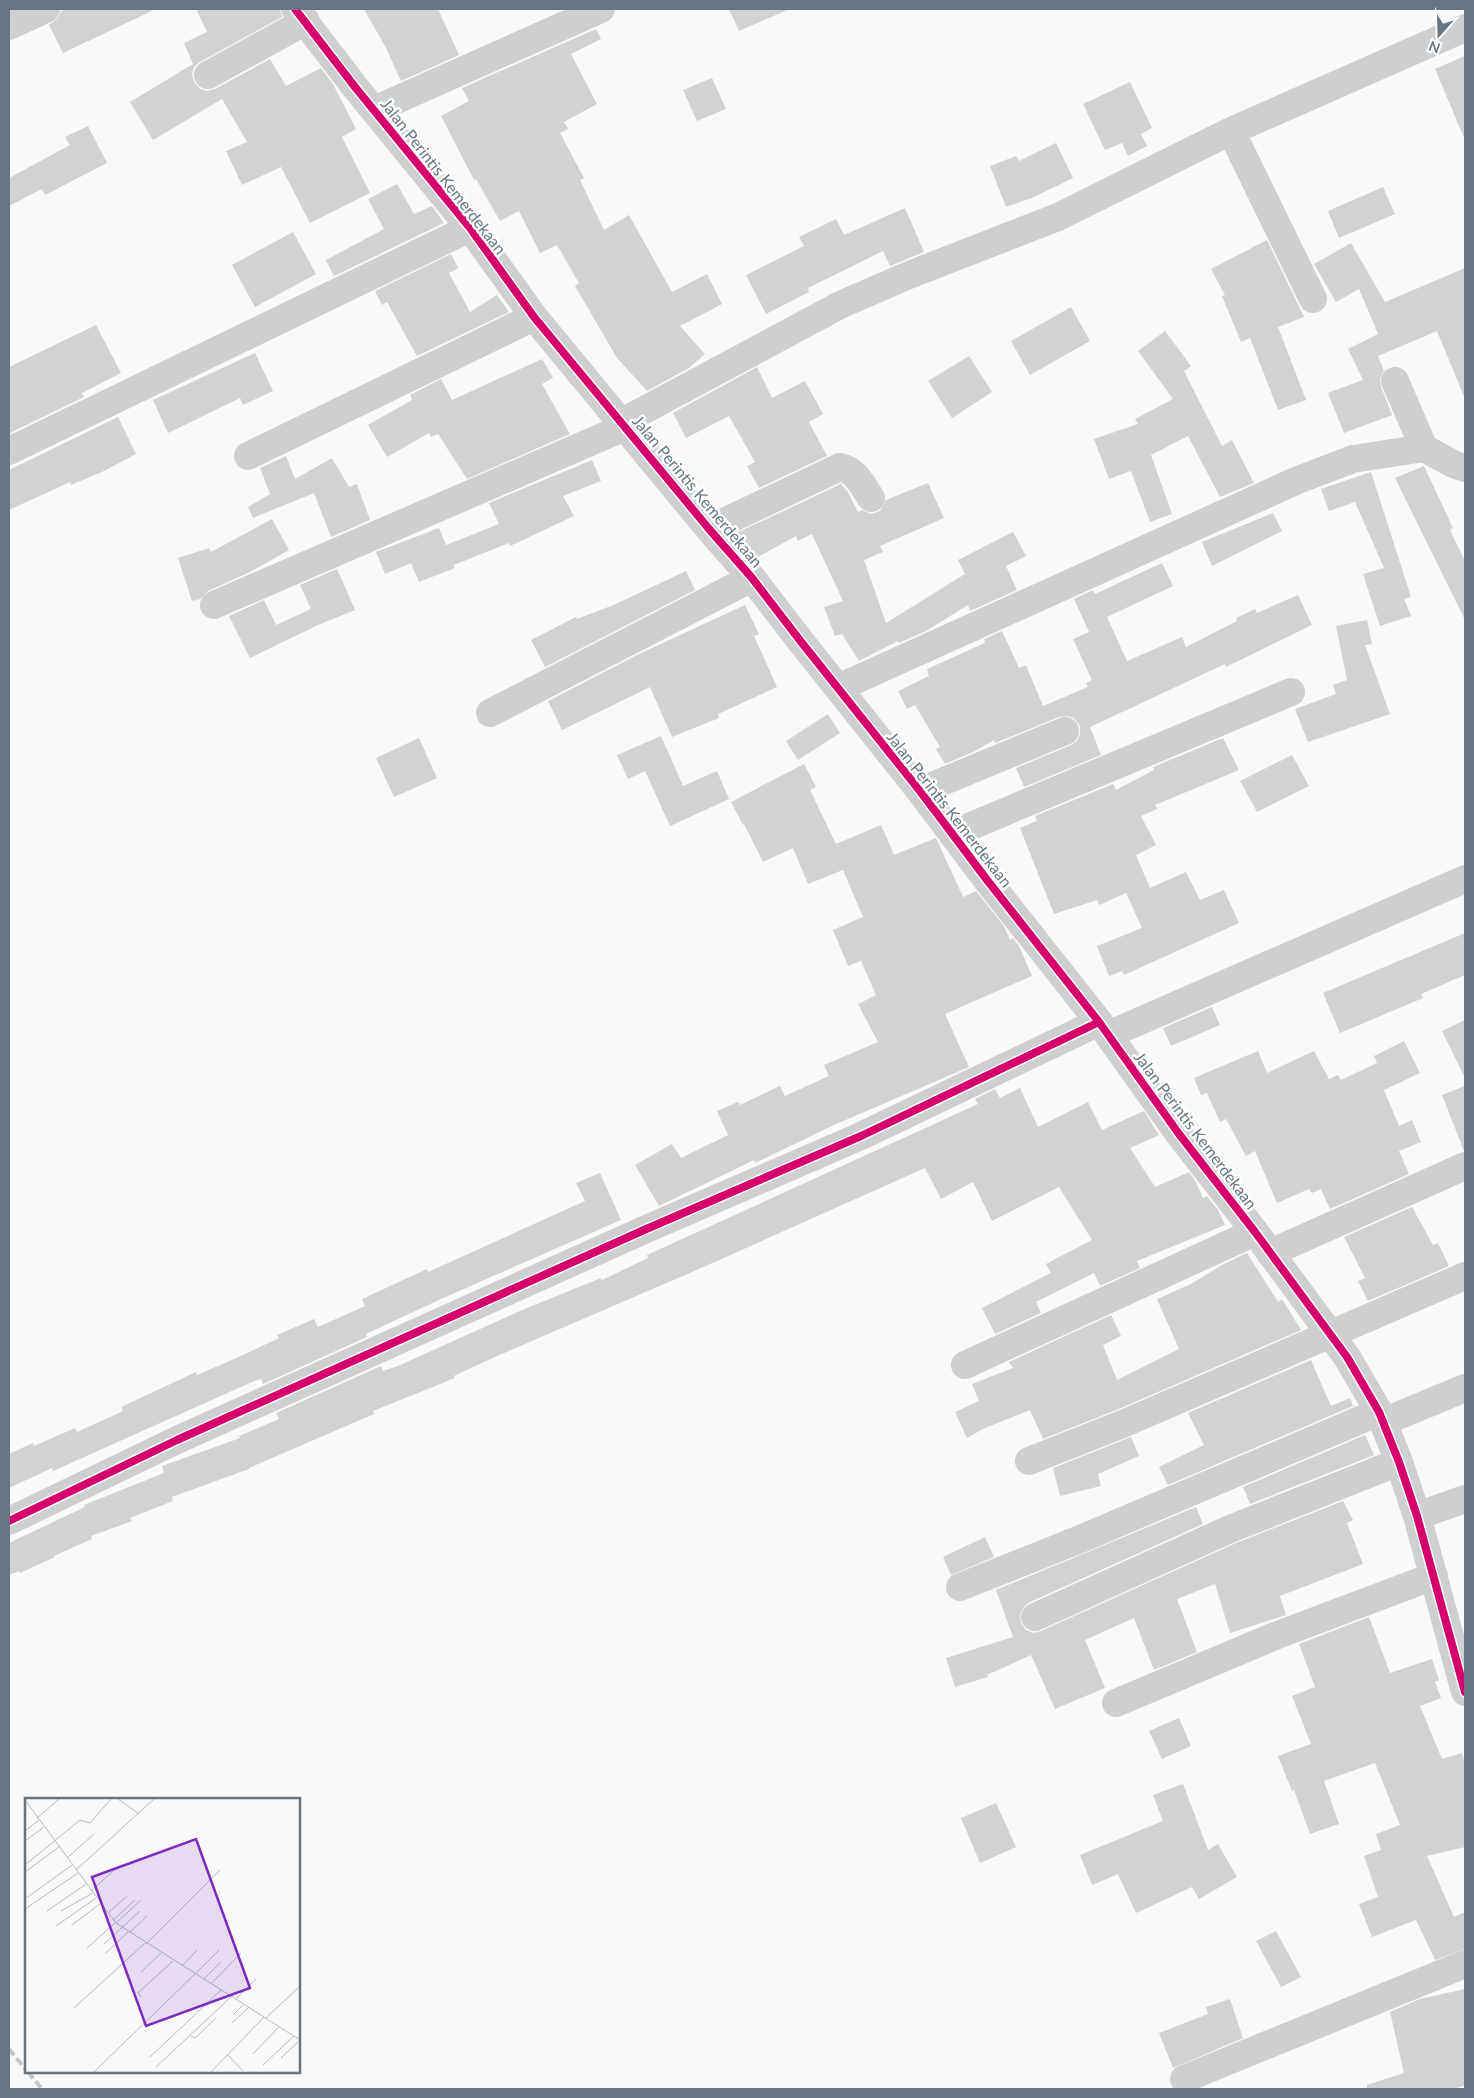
<svg xmlns="http://www.w3.org/2000/svg" width="1474" height="2098" viewBox="0 0 1474 2098" font-family="Lato,sans-serif">
<style>
.building{fill:#d0d2d3}
.lines{fill:none;stroke-linecap:round;stroke-linejoin:round}
.minor{stroke:#cecfd0;stroke-width:28}
.rail{stroke:#c3c5c6;stroke-width:4;stroke-dasharray:8 4;stroke-linecap:butt}
.cycleway-casing{stroke:#fff;stroke-width:11}
.cycleway{stroke:#d6006c;stroke-width:8}
.labels{text-anchor:middle;dominant-baseline:central;stroke-width:5;stroke-linejoin:round;paint-order:stroke}
.street-label{font-size:16px;fill:#657683;stroke:#fff}
.inset-road{fill:none;stroke:#b5bdc3;stroke-width:1}
.view{fill:#7b2cbf;fill-opacity:0.15;stroke:#7b2cbf;stroke-width:2.5}
.inset-edge{fill:none;stroke:#657683;stroke-width:2.5}
</style>
<rect width="100%" height="100%" fill="#f9f9f9"/>
<path class="building" d="M 66,9 L 156,9 L 63,53 L 49,25 L 58,18 L 61,11 Z
M 196,9 L 280,9 L 282,17 L 200,62 L 194,67 L 192,74 L 194,82 L 200,89 L 207,91 L 215,89 L 270,59 L 286,86 L 321,68 L 333,84 L 356,129 L 342,137 L 370,193 L 310,223 L 281,167 L 242,185 L 226,151 L 247,142 L 222,99 L 153,140 L 130,102 L 193,64 L 184,43 L 207,32 Z
M 364,9 L 438,9 L 459,55 L 401,81 L 386,48 Z
M 729,9 L 790,9 L 739,31 Z
M 596,29 L 601,39 L 571,54 L 597,104 L 564,122 L 568,129 L 560,133 L 584,178 L 580,180 L 604,230 L 629,215 L 672,292 L 707,274 L 722,304 L 680,326 L 705,354 L 689,368 L 647,391 L 617,358 L 575,286 L 579,283 L 557,245 L 540,253 L 519,211 L 500,221 L 476,179 L 474,180 L 441,116 L 469,101 L 462,88 Z
M 1465,56 L 1465,140 L 1435,69 Z
M 712,78 L 726,109 L 697,121 L 683,90 Z
M 1130,82 L 1152,128 L 1141,134 L 1147,146 L 1128,156 L 1122,143 L 1105,150 L 1083,104 Z
M 88,126 L 107,163 L 45,195 L 42,189 L 9,206 L 9,178 L 70,145 L 65,137 Z
M 1056,143 L 1073,178 L 1034,197 L 1006,207 L 990,166 L 1016,156 L 1019,161 Z
M 397,184 L 414,214 L 432,206 L 444,223 L 334,276 L 326,260 L 384,229 L 368,199 Z
M 1383,187 L 1395,214 L 1339,238 L 1328,211 Z
M 905,208 L 924,252 L 890,266 L 883,251 L 808,288 L 809,292 L 766,314 L 746,275 L 804,246 L 799,237 L 836,219 L 844,235 Z
M 293,232 L 316,274 L 255,307 L 232,265 Z
M 1267,240 L 1304,317 L 1278,327 L 1306,400 L 1278,410 L 1250,338 L 1241,342 L 1222,296 L 1225,295 L 1211,269 Z
M 1351,243 L 1385,302 L 1465,268 L 1465,399 L 1437,331 L 1378,356 L 1384,371 L 1380,379 L 1381,387 L 1392,415 L 1344,433 L 1328,393 L 1363,380 L 1348,349 L 1378,334 L 1359,289 L 1336,302 L 1314,264 Z
M 451,254 L 458,268 L 449,273 L 470,312 L 497,295 L 509,312 L 417,356 L 387,302 L 382,305 L 375,291 Z
M 1071,307 L 1090,341 L 1030,375 L 1011,341 Z
M 96,325 L 121,373 L 82,393 L 84,397 L 10,433 L 9,429 L 9,367 Z
M 1165,331 L 1191,366 L 1184,371 L 1222,446 L 1232,440 L 1254,483 L 1220,497 L 1188,436 L 1151,455 L 1172,514 L 1150,522 L 1131,471 L 1109,479 L 1094,439 L 1138,424 L 1135,419 L 1173,399 L 1138,351 Z
M 255,353 L 273,391 L 243,405 L 240,398 L 168,433 L 153,400 Z
M 969,356 L 992,392 L 952,418 L 928,381 Z
M 542,359 L 553,378 L 542,384 L 570,434 L 467,479 L 438,434 L 431,437 L 429,433 L 387,457 L 368,425 L 412,400 L 410,395 L 441,379 L 452,400 Z
M 757,367 L 772,398 L 805,381 L 823,414 L 809,422 L 827,456 L 759,488 L 747,466 L 755,462 L 729,416 L 686,438 L 673,413 Z
M 118,417 L 136,454 L 102,472 L 71,485 L 70,482 L 9,510 L 9,470 Z
M 286,456 L 295,479 L 332,458 L 349,487 L 357,484 L 370,520 L 331,537 L 314,493 L 253,518 L 248,507 L 270,494 L 260,468 Z
M 592,460 L 601,481 L 563,496 L 574,516 L 510,546 L 509,543 L 454,565 L 455,568 L 419,582 L 411,563 L 385,574 L 376,552 L 439,528 L 446,545 L 499,524 L 489,503 Z
M 1424,466 L 1453,528 L 1450,530 L 1465,561 L 1465,620 L 1395,478 Z
M 1371,472 L 1411,597 L 1404,599 L 1411,616 L 1380,626 L 1363,574 L 1384,568 L 1355,502 L 1329,511 L 1321,489 Z
M 928,483 L 944,518 L 880,546 L 883,552 L 864,560 L 886,623 L 965,574 L 958,560 L 1013,532 L 1026,556 L 1006,566 L 1017,590 L 970,611 L 968,605 L 926,631 L 899,643 L 898,641 L 859,661 L 842,634 L 835,636 L 824,607 L 843,601 L 812,534 L 798,541 L 796,536 L 756,558 L 734,534 L 841,484 L 848,492 L 858,512 L 862,510 L 871,514 L 880,511 L 886,500 Z
M 1273,513 L 1282,531 L 1212,566 L 1202,542 Z
M 272,519 L 289,550 L 250,572 L 208,591 L 200,599 L 192,601 L 178,558 L 209,548 L 211,552 Z
M 1162,563 L 1173,586 L 1107,617 L 1127,661 L 1182,637 L 1186,647 L 1237,621 L 1236,618 L 1255,609 L 1257,613 L 1298,595 L 1312,625 L 1226,667 L 1225,664 L 1090,727 L 1101,755 L 1024,787 L 1016,768 L 1071,745 L 1077,741 L 1080,734 L 1080,726 L 1074,718 L 1067,716 L 1059,717 L 995,743 L 994,740 L 975,751 L 945,764 L 936,749 L 940,747 L 915,705 L 907,709 L 898,691 L 929,676 L 927,669 L 985,643 L 984,639 L 1002,631 L 1019,668 L 1026,665 L 1043,706 L 1088,687 L 1086,683 L 1092,680 L 1073,639 L 1089,632 L 1074,599 L 1093,590 L 1095,594 Z
M 337,569 L 355,610 L 318,625 L 250,658 L 229,616 L 264,600 L 276,625 L 311,609 L 300,585 Z
M 686,571 L 695,590 L 545,667 L 531,640 L 576,617 L 577,619 L 616,604 Z
M 745,605 L 759,634 L 754,636 L 777,687 L 718,714 L 719,718 L 672,737 L 650,687 L 562,730 L 548,701 L 639,654 Z
M 1367,620 L 1372,644 L 1365,645 L 1390,714 L 1308,742 L 1295,709 L 1336,694 L 1333,685 L 1347,680 L 1336,626 Z
M 828,714 L 840,733 L 798,760 L 786,741 Z
M 661,736 L 683,786 L 717,771 L 729,799 L 670,826 L 645,771 L 628,779 L 617,755 Z
M 419,738 L 437,778 L 394,797 L 376,758 Z
M 1223,738 L 1239,770 L 1155,805 L 1157,809 L 1141,816 L 1156,845 L 1136,855 L 1150,888 L 1186,872 L 1200,900 L 1224,890 L 1239,923 L 1124,975 L 1122,971 L 1109,976 L 1097,946 L 1142,928 L 1126,893 L 1099,905 L 1097,900 L 1054,914 L 1020,828 L 1037,821 L 1035,816 L 1113,784 L 1116,790 L 1154,770 L 1153,767 Z
M 1292,755 L 1309,786 L 1257,812 L 1240,781 Z
M 804,764 L 816,787 L 810,790 L 836,844 L 881,825 L 894,855 L 936,838 L 963,897 L 976,891 L 1004,926 L 1010,940 L 1013,938 L 1019,946 L 1032,976 L 945,1014 L 969,1067 L 834,1125 L 755,1163 L 754,1160 L 659,1206 L 635,1165 L 672,1144 L 681,1158 L 728,1135 L 717,1111 L 738,1102 L 740,1105 L 780,1086 L 785,1096 L 829,1076 L 824,1065 L 878,1042 L 858,1004 L 876,995 L 861,961 L 848,966 L 833,930 L 863,917 L 843,870 L 808,884 L 793,848 L 763,862 L 744,824 L 743,825 L 731,802 Z
M 1465,933 L 1465,975 L 1421,994 L 1423,998 L 1340,1033 L 1323,993 Z
M 1212,1007 L 1220,1025 L 1171,1046 L 1163,1028 Z
M 1465,1020 L 1465,1078 L 1442,1031 Z
M 1404,1041 L 1420,1073 L 1384,1090 L 1399,1126 L 1412,1120 L 1421,1142 L 1399,1151 L 1409,1174 L 1330,1209 L 1321,1189 L 1312,1193 L 1309,1189 L 1277,1203 L 1255,1151 L 1246,1156 L 1226,1119 L 1220,1122 L 1207,1093 L 1201,1095 L 1194,1078 L 1258,1051 L 1267,1073 L 1314,1051 L 1329,1079 L 1338,1075 L 1341,1080 L 1377,1063 L 1374,1056 Z
M 1465,1086 L 1465,1151 L 1464,1151 L 1442,1095 Z
M 1020,1088 L 1038,1127 L 1088,1102 L 1102,1130 L 1144,1111 L 1159,1135 L 1130,1148 L 1155,1187 L 1189,1172 L 1196,1182 L 1203,1198 L 1207,1196 L 1218,1210 L 1225,1225 L 1137,1261 L 1140,1268 L 1100,1286 L 1094,1273 L 1036,1302 L 1041,1313 L 995,1334 L 982,1308 L 1051,1273 L 1046,1264 L 1092,1240 L 1059,1187 L 992,1221 L 973,1182 L 941,1199 L 925,1168 L 699,1269 L 497,1356 L 454,1376 L 455,1378 L 373,1411 L 374,1414 L 249,1468 L 249,1469 L 172,1497 L 173,1501 L 130,1518 L 132,1521 L 91,1536 L 92,1539 L 54,1556 L 55,1557 L 20,1573 L 19,1571 L 9,1575 L 9,1543 L 85,1507 L 84,1505 L 164,1473 L 162,1466 L 240,1438 L 239,1436 L 279,1419 L 276,1413 L 381,1366 L 383,1371 L 398,1366 L 522,1310 L 601,1278 L 602,1280 L 648,1258 L 647,1255 L 978,1104 L 975,1099 L 995,1089 L 1000,1098 Z
M 600,1173 L 621,1220 L 441,1299 L 366,1334 L 367,1337 L 263,1384 L 261,1379 L 252,1382 L 53,1471 L 52,1468 L 9,1488 L 9,1454 L 33,1443 L 34,1446 L 75,1428 L 77,1432 L 123,1411 L 121,1407 L 196,1372 L 197,1375 L 241,1356 L 279,1338 L 277,1335 L 314,1319 L 318,1327 L 365,1306 L 362,1299 L 427,1269 L 428,1272 L 585,1201 L 576,1183 Z
M 1412,1207 L 1433,1245 L 1438,1243 L 1449,1266 L 1368,1301 L 1358,1281 L 1365,1278 L 1344,1237 Z
M 1247,1253 L 1278,1302 L 1282,1299 L 1301,1330 L 1119,1409 L 1043,1439 L 1030,1410 L 983,1429 L 967,1438 L 955,1412 L 979,1401 L 972,1384 L 1013,1368 L 1009,1362 L 1111,1315 L 1121,1336 L 1103,1345 L 1117,1380 L 1179,1349 L 1157,1299 L 1191,1284 L 1222,1265 Z
M 1311,1360 L 1331,1406 L 1350,1398 L 1353,1406 L 1168,1485 L 1159,1467 L 1204,1445 L 1188,1413 Z
M 1365,1435 L 1374,1455 L 1250,1504 L 1243,1487 Z
M 1131,1437 L 1139,1456 L 1098,1474 L 1101,1486 L 1060,1496 L 1053,1468 Z
M 1343,1501 L 1353,1520 L 1347,1523 L 1363,1564 L 1280,1596 L 1286,1615 L 1230,1633 L 1215,1584 L 1177,1599 L 1197,1652 L 1154,1670 L 1134,1618 L 1085,1640 L 1105,1688 L 1055,1709 L 1031,1655 L 987,1675 L 988,1677 L 955,1687 L 946,1658 L 1013,1637 L 996,1590 L 1196,1507 L 1203,1524 L 1028,1603 L 1023,1608 L 1020,1615 L 1021,1623 L 1026,1630 L 1034,1633 L 1041,1631 L 1236,1543 Z
M 985,1537 L 994,1557 L 951,1575 L 943,1557 Z
M 1369,1617 L 1390,1673 L 1432,1659 L 1439,1680 L 1435,1682 L 1441,1698 L 1420,1706 L 1442,1759 L 1462,1753 L 1465,1763 L 1465,1847 L 1427,1856 L 1454,1917 L 1465,1912 L 1465,1949 L 1435,1960 L 1416,1920 L 1372,1937 L 1359,1904 L 1378,1897 L 1364,1856 L 1381,1850 L 1376,1834 L 1400,1825 L 1375,1763 L 1324,1781 L 1339,1824 L 1310,1834 L 1294,1790 L 1292,1791 L 1278,1756 L 1311,1744 L 1292,1696 L 1315,1687 L 1299,1644 Z
M 1179,1718 L 1191,1746 L 1162,1759 L 1149,1731 Z
M 1183,1784 L 1208,1850 L 1218,1844 L 1237,1877 L 1199,1899 L 1192,1887 L 1136,1913 L 1118,1874 L 1092,1885 L 1080,1855 L 1163,1821 L 1153,1795 Z
M 996,1803 L 1016,1847 L 980,1863 L 961,1818 Z
M 1276,1931 L 1301,1977 L 1281,1987 L 1256,1941 Z
M 1465,1989 L 1465,2085 L 1454,2089 L 1367,2089 L 1367,2085 L 1404,2073 L 1390,2012 L 1420,1999 Z
M 1230,1999 L 1243,2038 L 1173,2068 L 1159,2033 L 1208,2014 L 1206,2007 Z"/>
<g class="lines">
<path class="minor" d="M 295,9 L 355,87 L 470,228 L 534,317 L 709,529 L 752,578 L 802,643 L 920,791 L 987,880 L 1099,1022 L 1179,1134 L 1255,1232 L 1347,1357 L 1379,1412 L 1399,1462 L 1417,1516 L 1465,1692
M 9,26 L 46,9
M 208,75 L 306,21
M 374,110 L 601,9
M 1231,131 L 1313,299
M 1395,381 L 1424,448 L 1453,464 L 1465,468
M 622,422 L 840,305 L 909,275 L 1058,217 L 1231,131 L 1465,28
M 9,451 L 470,228
M 248,456 L 534,317
M 709,529 L 840,467 C 856,470 862,485 871,498
M 214,605 L 625,427
M 838,688 L 1298,480 L 1353,459 L 1424,448
M 490,713 L 752,578
M 920,791 L 1065,731
M 952,834 L 1291,692
M 1108,1035 L 1465,879
M 1270,1253 L 1465,1166
M 965,1365 L 1255,1232
M 1383,1422 L 1465,1388
M 1029,1461 L 1125,1423 L 1465,1276
M 1417,1516 L 1465,1499
M 9,1521 L 177,1440 L 644,1230 L 861,1136 L 1099,1022
M 960,1587 L 1078,1540 L 1379,1412
M 1035,1617 L 1230,1529 L 1399,1462
M 1116,1703 L 1275,1636 L 1434,1576
M 1184,2079 L 1465,1964"/>
<path class="rail" d="M 9,2049 L 26,2070
M 28,2072 L 42,2089"/>
<defs>
<path id="cycleway" d="M 295,9 L 355,87 L 470,228 L 534,317 L 709,529 L 752,578 L 802,643 L 920,791 L 987,880 L 1099,1022 L 1179,1134 L 1255,1232 L 1347,1357 L 1379,1412 L 1399,1462 L 1417,1516 L 1465,1692
M 9,1521 L 177,1440 L 644,1230 L 861,1136 L 1099,1022"/>
</defs>
<use href="#cycleway" class="cycleway-casing"/>
<use href="#cycleway" class="cycleway"/>
</g>
<g class="labels">
<g class="street-label">
<text transform="translate(444 176) rotate(52)">Jalan Perintis Kemerdekaan</text>
<text transform="translate(698 491) rotate(50)">Jalan Perintis Kemerdekaan</text>
<text transform="translate(950 809) rotate(52)">Jalan Perintis Kemerdekaan</text>
<text transform="translate(1196 1130) rotate(53)">Jalan Perintis Kemerdekaan</text>
</g>
</g>
<g transform="translate(25 1798)">
<rect width="275" height="275" fill="#f9f9f9"/>
<path class="inset-road" d="M 93,1 L 114,16M 0,2 L 91,125 L 275,242 L 256,260M 12,20 L 34,1M 0,33 L 14,22M 0,43 L 19,29M 42,60 L 69,36M 0,67 L 55,22 L 65,25 L 86,1M 51,72 L 129,1M 0,74 L 34,49M 66,93 L 88,73M 0,101 L 47,67M 0,111 L 53,75M 22,113 L 61,86M 36,113 L 68,95M 83,115 L 102,98M 88,122 L 110,102M 91,125 L 116,102M 47,127 L 76,105M 31,128 L 71,100M 104,135 L 122,118M 79,146 L 115,113M 121,146 L 195,72M 62,150 L 90,125M 81,155 L 103,134M 157,168 L 172,152M 116,174 L 136,155M 170,176 L 194,152M 179,181 L 196,164M 186,186 L 216,155M 116,199 L 113,195 L 148,163M 211,201 L 231,181M 49,210 L 120,145M 208,217 L 219,206M 241,220 L 275,188M 207,225 L 224,209M 166,238 L 170,240 L 191,220M 228,256 L 254,229M 203,257 L 218,273M 125,259 L 196,192M 238,267 L 269,238M 131,269 L 207,198M 69,274 L 170,176M 186,274 L 239,219"/>
<path class="view" d="M 171,41 L 225,190 L 121,228 L 67,79 Z"/>
<rect width="275" height="275" class="inset-edge"/>
</g>
<rect width="1474" height="2098" fill="none" stroke="#657683" stroke-width="20"/>
<g transform="translate(1439 35) rotate(200)" stroke="#ffffff" stroke-width="4" paint-order="stroke">
<path d="M0-4L9 19L0 12L-9 19Z" fill="#657683"/>
<text y="-8" font-size="14" font-weight="bold" text-anchor="middle" fill="#657683">N</text>
</g>
</svg>
